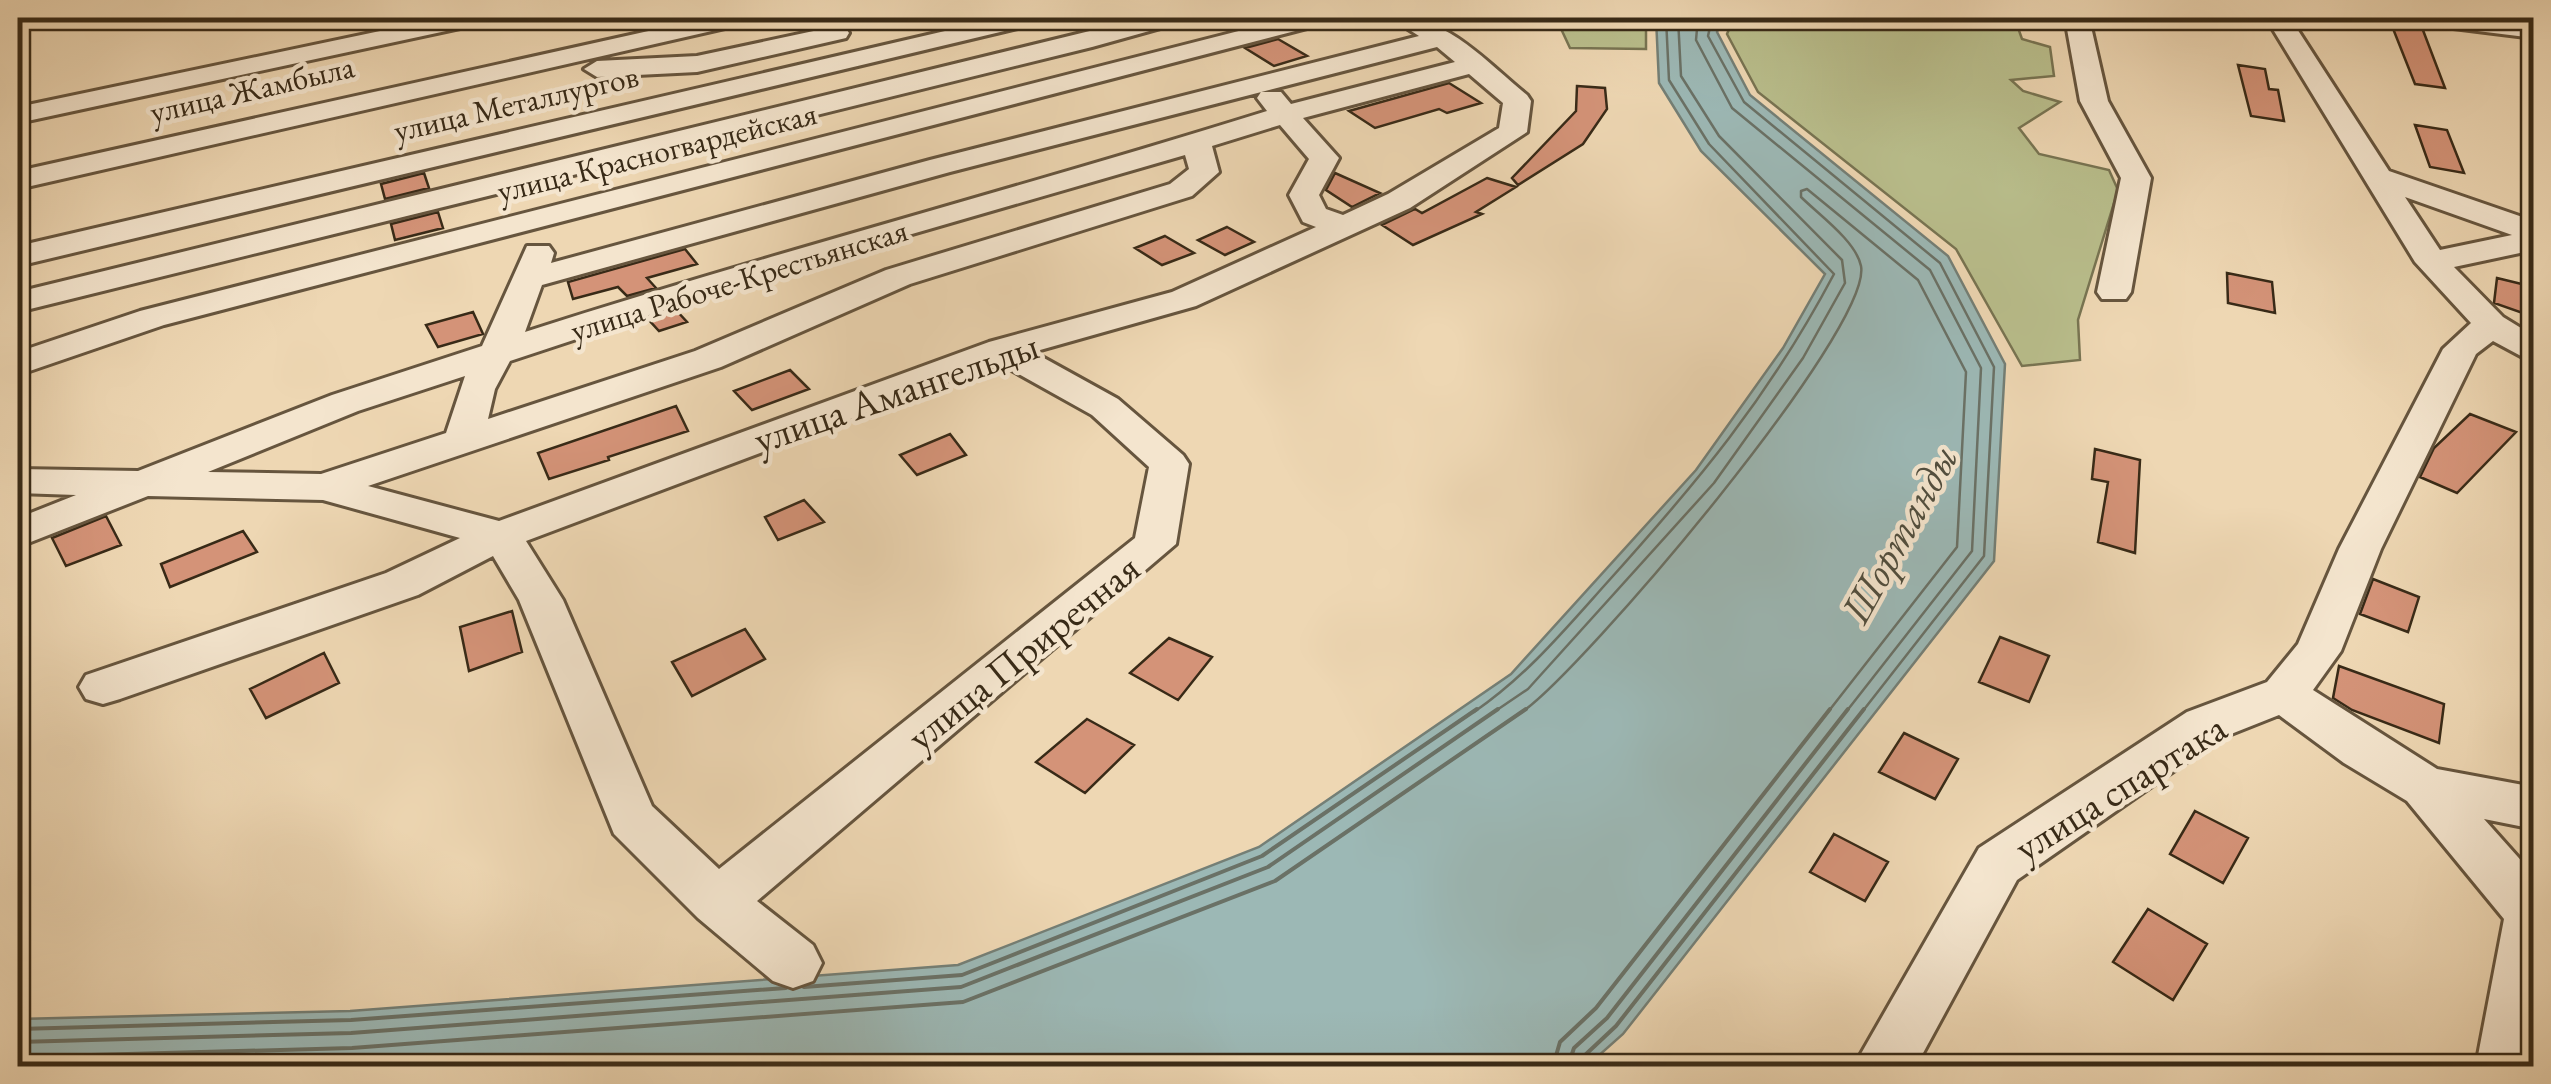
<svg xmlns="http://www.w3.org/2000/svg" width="2551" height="1084" viewBox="0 0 2551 1084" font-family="'EB Garamond',serif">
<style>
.green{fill:#b9be8c;stroke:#787452;stroke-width:2.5}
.water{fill:#9cb8b5;stroke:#747f76;stroke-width:2.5}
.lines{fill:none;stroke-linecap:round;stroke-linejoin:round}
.shore-far1{stroke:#6a7166;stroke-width:2.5}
.shore{stroke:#6a7166;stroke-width:4}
.building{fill:#d49378;stroke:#382a17;stroke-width:2.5}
.minor-casing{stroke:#66553e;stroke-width:6}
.minor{fill:#f4e5ce;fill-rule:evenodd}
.labels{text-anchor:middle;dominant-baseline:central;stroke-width:9;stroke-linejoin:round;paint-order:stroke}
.far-street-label{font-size:32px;fill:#382a17;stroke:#f4e5ce}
.street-label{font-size:40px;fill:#382a17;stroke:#f4e5ce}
.water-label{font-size:42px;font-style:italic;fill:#514e3e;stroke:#f4e5ce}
</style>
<rect width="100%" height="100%" fill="#eed7b3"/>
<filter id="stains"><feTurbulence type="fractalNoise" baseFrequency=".002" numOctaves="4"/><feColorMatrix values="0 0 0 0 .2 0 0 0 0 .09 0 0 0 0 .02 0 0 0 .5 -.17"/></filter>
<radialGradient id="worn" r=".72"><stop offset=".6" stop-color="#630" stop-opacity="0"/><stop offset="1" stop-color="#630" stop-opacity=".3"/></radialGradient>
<path class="green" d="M 1556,18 L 1646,18 L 1646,49 L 1570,48 Z
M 1734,18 L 2051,18 L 2017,25 L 2022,39 L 2050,47 L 2054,76 L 2011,80 L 2023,91 L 2060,102 L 2019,128 L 2039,154 L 2109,170 L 2118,190 L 2078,320 L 2080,360 L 2022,366 L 1956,249 L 1758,92 L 1727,34 Z"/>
<path class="water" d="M 1656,18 L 1723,18 L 1717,32 L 1750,95 L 1948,256 L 2005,364 L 1994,561 L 1623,1034 L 1587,1066 L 18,1066 L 18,1019 L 350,1011 L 958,965 L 1259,847 L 1511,674 L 1696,470 L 1783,348 L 1825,274 L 1701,151 L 1659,83 Z"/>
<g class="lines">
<path class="shore-far1" d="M 1698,18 L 1696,40 L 1732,108 L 1930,270 L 1981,368 L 1972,551 L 1846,712
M 1712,18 L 1708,36 L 1744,102 L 1940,263 L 1994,367 L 1984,556 L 1862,712
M 1474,712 C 1525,677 1563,632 1604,586 C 1697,483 1769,397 1834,274 L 1709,144 L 1669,80 L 1666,18
M 1494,712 L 1528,689 L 1714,483 L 1803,358 L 1845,283 L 1842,260 L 1719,136 L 1681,76 L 1678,18
M 1522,712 C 1582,671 1873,329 1861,266 C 1856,241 1818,214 1801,197 L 1801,191 L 1807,189 L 1918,280 L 1966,372 L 1957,547 L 1828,712"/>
<path class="shore" d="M 804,987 L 962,975 L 1262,856 L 1477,709
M 18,1029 L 351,1020 L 786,988
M 18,1042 L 351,1033 L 961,987 L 1268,867 L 1498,709
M 18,1057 L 352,1048 L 963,1002 L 1275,881 L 1526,709
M 1553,1066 L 1560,1042 L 1596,1008 L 1830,709
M 1568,1066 L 1574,1048 L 1607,1018 L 1848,709
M 1581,1066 L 1584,1056 L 1616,1026 L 1864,709"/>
</g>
<path class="building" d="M 2390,21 L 2421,25 L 2445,88 L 2415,84 Z
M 1278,39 L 1307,56 L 1274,66 L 1245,48 Z
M 2238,65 L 2265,69 L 2269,89 L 2278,90 L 2284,121 L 2251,116 Z
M 1449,83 L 1481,103 L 1447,113 L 1439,109 L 1375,128 L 1349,111 Z
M 1577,86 L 1605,88 L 1607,109 L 1583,144 L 1518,185 L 1512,178 L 1576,111 Z
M 2415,125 L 2447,130 L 2464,173 L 2430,167 Z
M 424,173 L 429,188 L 385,199 L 381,184 Z
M 1335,173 L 1380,193 L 1352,207 L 1326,190 Z
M 1487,178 L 1516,187 L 1476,212 L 1482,214 L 1413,245 L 1382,225 L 1415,209 L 1422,213 Z
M 438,212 L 443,228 L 395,240 L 391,224 Z
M 1227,227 L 1254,242 L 1225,255 L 1198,240 Z
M 1165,236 L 1194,253 L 1162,265 L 1135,248 Z
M 685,249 L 697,264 L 647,278 L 656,288 L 627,296 L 618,287 L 573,299 L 568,282 Z
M 2227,273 L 2272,282 L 2275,313 L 2228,303 Z
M 2497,278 L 2534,287 L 2534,317 L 2494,303 Z
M 676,310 L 687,322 L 659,331 L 648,319 Z
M 473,312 L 483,334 L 438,347 L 426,325 Z
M 790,370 L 809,389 L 752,410 L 734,391 Z
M 676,406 L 688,431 L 608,457 L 609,460 L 549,479 L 538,453 Z
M 2470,414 L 2516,432 L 2457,493 L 2420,477 L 2434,448 Z
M 950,434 L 966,455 L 917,475 L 900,455 Z
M 2095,449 L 2140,460 L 2135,553 L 2098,542 L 2108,482 L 2092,479 Z
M 804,500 L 824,522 L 778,540 L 765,517 Z
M 106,516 L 121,545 L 66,566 L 52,538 Z
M 243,531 L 257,552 L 170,587 L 161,564 Z
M 2373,579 L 2419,597 L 2408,632 L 2360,614 Z
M 512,611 L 522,652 L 469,671 L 460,627 Z
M 745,629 L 765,659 L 692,696 L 672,662 Z
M 2000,637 L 2049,656 L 2029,702 L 1979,682 Z
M 1169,638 L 1212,657 L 1178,700 L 1130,673 Z
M 324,653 L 339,683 L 266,718 L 250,689 Z
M 2339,666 L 2444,704 L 2439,743 L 2352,710 L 2333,698 Z
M 1087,719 L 1134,745 L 1085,793 L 1036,762 Z
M 1904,733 L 1958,759 L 1935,799 L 1879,772 Z
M 2195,811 L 2248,838 L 2223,883 L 2170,854 Z
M 1834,834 L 1888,862 L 1865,901 L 1810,872 Z
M 2148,909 L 2207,944 L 2173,1000 L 2113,962 Z"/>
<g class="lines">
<defs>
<path id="minor" d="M 442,18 L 486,18 L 474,25 L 18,123 L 18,107 Z
M 707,18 L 750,18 L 738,25 L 18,189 L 18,171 Z
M 1001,18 L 1042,18 L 1030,25 L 18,266 L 18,246 Z
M 1143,18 L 1181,18 L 1178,23 L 1092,47 L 18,312 L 18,292 Z
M 1290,18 L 1329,18 L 1326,23 L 164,325 L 18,375 L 18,352 L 140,311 Z
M 1391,18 C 1446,14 1486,62 1527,95 L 1531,101 L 1527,132 L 1410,208 L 1196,306 L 1033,352 L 1118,399 L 1183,455 L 1189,464 L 1176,544 L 757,901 L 813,945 L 822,963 L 813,981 L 793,988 L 773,981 L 698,918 L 614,834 L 519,600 L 493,556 L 418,595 L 120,699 L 103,704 L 86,699 L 79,687 L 86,675 L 386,573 L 460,538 L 323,500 L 148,496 L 18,547 L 18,518 L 76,495 L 18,493 L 18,469 L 138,471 L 332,395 L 482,346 L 527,246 L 549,246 L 554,253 L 551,263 L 930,160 L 1419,36 ZM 1437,47 L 1455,62 L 1291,104 L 1281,92 L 1261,92 L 1257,98 L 1267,111 C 1021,188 771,253 525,332 L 542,285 L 950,172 ZM 1469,74 L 1503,103 L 1499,128 L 1388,194 L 1343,215 L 1326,209 L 1319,195 L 1339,158 L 1303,118 ZM 1280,125 L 1309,159 L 1289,195 L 1303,222 L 1316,227 L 1172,292 L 989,342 L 499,521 L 368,486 L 721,367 L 910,284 L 1192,196 L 1219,172 L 1212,146 ZM 1185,155 L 1189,169 L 1170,184 L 886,270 L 695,351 L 488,419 L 495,389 L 510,361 L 767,276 ZM 999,363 L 1092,415 L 1149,467 L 1135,538 L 719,869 L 652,806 L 563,600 L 526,541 ZM 465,376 L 446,433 L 321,474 L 208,472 L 358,411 Z
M 2065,18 L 2089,18 L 2108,101 L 2151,178 L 2131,292 L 2126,299 L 2102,299 L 2097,292 L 2121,178 L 2080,101 Z
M 2266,18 L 2290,18 L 2389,171 L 2534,221 L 2534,250 L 2454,267 L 2503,317 L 2534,336 L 2534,363 L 2493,341 L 2476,354 L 2381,549 L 2341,651 L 2313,690 L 2437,769 L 2534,787 L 2534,829 L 2484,819 L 2534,875 L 2534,1066 L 2476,1066 L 2504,919 L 2407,801 L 2344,763 L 2279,715 L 2221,738 L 2017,880 L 1916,1066 L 1854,1066 L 1979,848 L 2187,712 L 2267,682 L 2298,644 L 2339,549 L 2443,349 L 2471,323 L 2415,262 ZM 2405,197 L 2512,235 L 2440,250 Z
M 2417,18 L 2485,18 L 2534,23 L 2534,38 L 2429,25 Z
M 837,26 L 846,28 L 849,33 L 846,38 L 697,72 L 597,77 L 584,69 L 597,61 L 697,56 Z"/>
</defs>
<use href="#minor" class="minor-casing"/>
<use href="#minor" class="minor"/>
</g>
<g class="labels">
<g class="far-street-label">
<text transform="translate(252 89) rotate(-13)">улица Жамбыла</text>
<text transform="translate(516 103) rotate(-13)">улица Металлургов</text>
<text transform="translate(657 152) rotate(-14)">улица Красногвардейская</text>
<text transform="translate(739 280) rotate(-17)">улица Рабоче-Крестьянская</text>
</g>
<g class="street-label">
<text transform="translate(896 392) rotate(-19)">улица Амангельды</text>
<text transform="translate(1023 652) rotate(-39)">улица Приречная</text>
<text transform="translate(2120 787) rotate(-32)">улица спартака</text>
</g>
<g class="water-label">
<text transform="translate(1899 534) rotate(-61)">Шортанды</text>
</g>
</g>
<rect width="2551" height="1084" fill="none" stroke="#eed7b3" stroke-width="60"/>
<rect x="20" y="20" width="2511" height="1044" fill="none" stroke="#382a17" stroke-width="5"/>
<rect x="30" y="30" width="2491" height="1024" fill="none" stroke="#382a17" stroke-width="2.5"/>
<rect width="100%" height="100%" filter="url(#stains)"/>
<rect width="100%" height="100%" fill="url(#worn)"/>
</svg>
